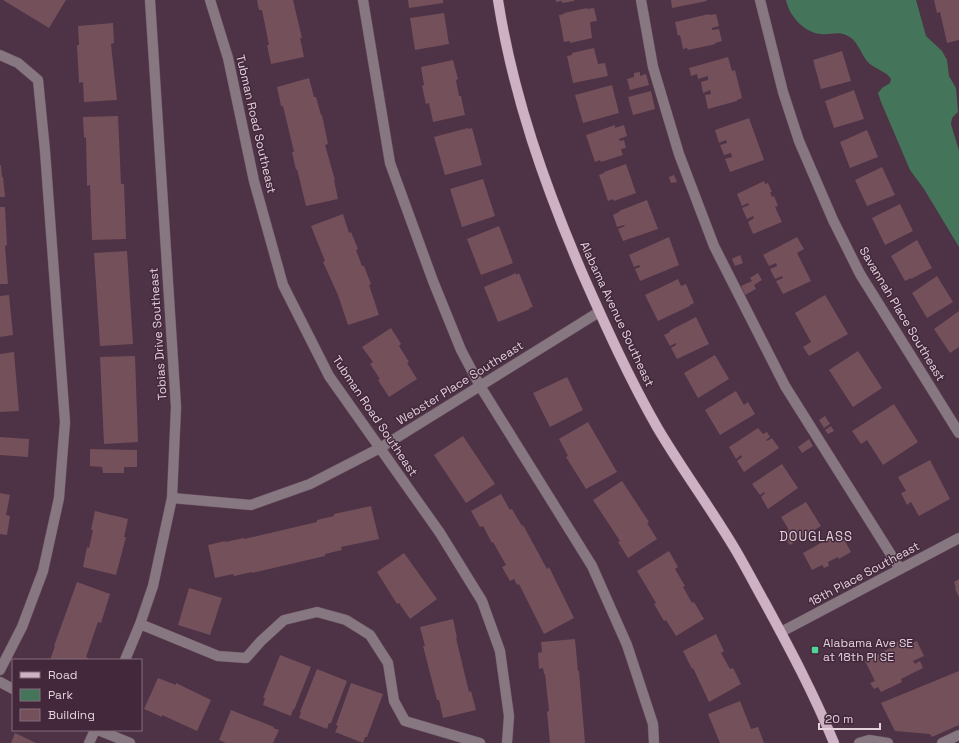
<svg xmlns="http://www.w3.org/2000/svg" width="959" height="743" viewBox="0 0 959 743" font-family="'Space Grotesk',sans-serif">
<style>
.green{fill:#44745a}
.building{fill:#74505b}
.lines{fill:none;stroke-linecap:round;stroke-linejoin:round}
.minor-casing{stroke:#694f60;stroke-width:11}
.major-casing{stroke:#694f60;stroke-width:11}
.minor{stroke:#867781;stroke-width:10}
.major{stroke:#cfb1c4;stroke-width:10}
.poi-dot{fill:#53d396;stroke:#43283b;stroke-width:1.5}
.labels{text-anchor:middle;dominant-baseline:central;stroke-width:3;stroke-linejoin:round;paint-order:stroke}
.street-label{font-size:12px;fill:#e3d1dc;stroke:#43283b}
.poi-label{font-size:12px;fill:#e3d1dc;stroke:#43283b;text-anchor:start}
.neighbourhood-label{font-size:13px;letter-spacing:1px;fill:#e3d1dc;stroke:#43283b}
</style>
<rect width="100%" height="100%" fill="#4e3245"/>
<path class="green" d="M 786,0 L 916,0 L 926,36 L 942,51 L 947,60 L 949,76 L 956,88 L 958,112 L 952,118 L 951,124 L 959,151 L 959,247 L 924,189 L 910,170 L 881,102 L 878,93 L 882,88 L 890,83 L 891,79 C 887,71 873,69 867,61 C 860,52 857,39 846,35 C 838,31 830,35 821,34 C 805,33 789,16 786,0 Z"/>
<path class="building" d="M 3,0 L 66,0 L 49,28 Z
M 257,0 L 293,0 L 302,38 L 300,38 L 304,57 L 271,64 L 267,45 L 269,45 L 262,10 L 259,10 Z
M 408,0 L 443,0 L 443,3 L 409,8 Z
M 556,0 L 574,0 L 574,1 L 562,3 L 562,1 L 556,2 Z
M 671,0 L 706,0 L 707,1 L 672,8 Z
M 934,0 L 959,0 L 959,40 L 947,43 L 940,12 L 937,13 Z
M 587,8 L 587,9 L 594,8 L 597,21 L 590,22 L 592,38 L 570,43 L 570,41 L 564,42 L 559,15 L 564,14 L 564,13 Z
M 444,13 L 449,44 L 415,50 L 410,18 Z
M 709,14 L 709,15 L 716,14 L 719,26 L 712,28 L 712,30 L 719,29 L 722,41 L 715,43 L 716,44 L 688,50 L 687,48 L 683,49 L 680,35 L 678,36 L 675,22 Z
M 113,23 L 114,43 L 111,44 L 117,100 L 84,102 L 83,82 L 79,83 L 77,45 L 79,45 L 78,26 Z
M 594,48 L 598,64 L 605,63 L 608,76 L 573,83 L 567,56 L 572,55 L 572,53 Z
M 842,51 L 851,81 L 821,89 L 813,60 Z
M 728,57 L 732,71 L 735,70 L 742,98 L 737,100 L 737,101 L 708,109 L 705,95 L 711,94 L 710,90 L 703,93 L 701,82 L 708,80 L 708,76 L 698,79 L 697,74 L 691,76 L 689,68 Z
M 453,60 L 458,79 L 456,80 L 459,96 L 461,96 L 465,115 L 433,122 L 429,103 L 426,104 L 422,86 L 424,85 L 421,67 Z
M 640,72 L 640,76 L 646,74 L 649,85 L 630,90 L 627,79 L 634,77 L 634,73 Z
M 309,78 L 314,97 L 316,97 L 321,115 L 322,115 L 328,144 L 325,145 L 335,180 L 334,180 L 338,199 L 306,206 L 297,169 L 296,170 L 292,152 L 294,152 L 283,106 L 281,106 L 277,87 Z
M 612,85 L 619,113 L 583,123 L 575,95 Z
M 854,90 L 864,119 L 834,128 L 825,101 Z
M 651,91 L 655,109 L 633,115 L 628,97 Z
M 118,116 L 121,184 L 124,184 L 126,239 L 92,240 L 90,185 L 87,186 L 86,137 L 84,138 L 83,117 Z
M 749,118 L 764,160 L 730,172 L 725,159 L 732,157 L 731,153 L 724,155 L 720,145 L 727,143 L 726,140 L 719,143 L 715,130 Z
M 615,125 L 615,128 L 624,125 L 627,136 L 619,139 L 620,141 L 624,140 L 626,148 L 621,149 L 623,155 L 601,162 L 600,160 L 595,162 L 586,135 Z
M 468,128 L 469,129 L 472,128 L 482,165 L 445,175 L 434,137 Z
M 867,130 L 878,157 L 850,168 L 840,142 Z
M 626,164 L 636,193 L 614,201 L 613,199 L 608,201 L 599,175 L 604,173 L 604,172 Z
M 0,165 L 1,165 L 2,177 L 3,177 L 5,197 L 0,197 Z
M 882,167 L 895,195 L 867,206 L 855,180 Z
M 674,175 L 677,182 L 671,183 L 669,177 Z
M 483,179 L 495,216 L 462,227 L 450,189 Z
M 764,181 L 765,184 L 768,183 L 772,192 L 770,192 L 772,197 L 774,196 L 778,206 L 775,207 L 782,222 L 753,234 L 748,222 L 754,218 L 753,216 L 747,219 L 742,208 L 749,205 L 748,203 L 742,206 L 737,194 Z
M 647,200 L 658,229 L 623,241 L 618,229 L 625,226 L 624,225 L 617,227 L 613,215 L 619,212 L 619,211 Z
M 900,204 L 913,231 L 885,245 L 872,218 Z
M 0,207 L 5,207 L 7,245 L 5,246 L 8,284 L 0,284 Z
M 343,214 L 349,233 L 351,232 L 358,249 L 356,250 L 362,266 L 364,266 L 371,284 L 369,285 L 379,315 L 348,325 L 338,295 L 323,262 L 325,261 L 311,226 Z
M 499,226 L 513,263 L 481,275 L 467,239 Z
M 669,237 L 679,265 L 640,281 L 635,269 L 640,267 L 640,266 L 639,265 L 634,267 L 629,255 Z
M 797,237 L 804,249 L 797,253 L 811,281 L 783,294 L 776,281 L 783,278 L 782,276 L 775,279 L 770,269 L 777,266 L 776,263 L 769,266 L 763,255 Z
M 917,240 L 932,268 L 911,279 L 911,278 L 905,281 L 891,256 Z
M 127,251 L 133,344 L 100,346 L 94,253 Z
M 740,255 L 743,263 L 735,266 L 732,259 Z
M 516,273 L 516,275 L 519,273 L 533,307 L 529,308 L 530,309 L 498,322 L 484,287 Z
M 758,273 L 762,280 L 754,285 L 756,289 L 745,295 L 741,286 L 752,281 L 750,278 Z
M 937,276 L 953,302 L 927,318 L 912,293 Z
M 678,279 L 681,286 L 686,284 L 694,303 L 690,305 L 690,306 L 658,321 L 645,295 Z
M 9,295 L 13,335 L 0,337 L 0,296 Z
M 825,295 L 848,334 L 809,356 L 803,347 L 811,342 L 795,313 Z
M 959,311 L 959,347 L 950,353 L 934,329 Z
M 696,317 L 709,344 L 677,359 L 671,348 L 676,345 L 676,343 L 670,346 L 664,335 L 670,332 L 669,331 Z
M 391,328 L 401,344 L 399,346 L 409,362 L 407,363 L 417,379 L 389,397 L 378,380 L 380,379 L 370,364 L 373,362 L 362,347 Z
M 858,351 L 882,388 L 853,407 L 829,370 Z
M 14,352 L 19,411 L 0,412 L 0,354 Z
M 715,355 L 729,379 L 698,398 L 684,373 Z
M 135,356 L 138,442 L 104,444 L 100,357 Z
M 567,377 L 583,410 L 550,427 L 533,393 Z
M 736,391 L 744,405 L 748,402 L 755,414 L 720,435 L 705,410 Z
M 894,404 L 918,442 L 883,465 L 867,440 L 861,444 L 852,431 Z
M 825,416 L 830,424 L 824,428 L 819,420 Z
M 588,422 L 617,472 L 586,489 L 566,457 L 568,456 L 559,439 Z
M 831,426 L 834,431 L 828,434 L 825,430 Z
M 758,428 L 763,434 L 767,432 L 770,437 L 766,440 L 767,441 L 772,438 L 779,448 L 744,472 L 737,461 L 742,457 L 741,455 L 736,459 L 729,447 Z
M 463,436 L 495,484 L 466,503 L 434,455 Z
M 0,437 L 29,439 L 28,457 L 0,455 Z
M 809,439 L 813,446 L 802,453 L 798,447 Z
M 90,449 L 137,450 L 137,467 L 124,467 L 124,473 L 103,473 L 102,467 L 90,466 Z
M 930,460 L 950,499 L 919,516 L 911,502 L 907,505 L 901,493 L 906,491 L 898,477 Z
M 782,464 L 798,488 L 768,509 L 761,497 L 765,493 L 764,492 L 760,495 L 752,484 Z
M 622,481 L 649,522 L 647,523 L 657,539 L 628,558 L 618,542 L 620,541 L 593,500 Z
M 0,493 L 10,495 L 6,515 L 10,516 L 7,535 L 0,534 Z
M 501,494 L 510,510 L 512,509 L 522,526 L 523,525 L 547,569 L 549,567 L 574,618 L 544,634 L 519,584 L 517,585 L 514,579 L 510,581 L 502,567 L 506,565 L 493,542 L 492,543 L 483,526 L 480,527 L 471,511 Z
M 806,502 L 821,526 L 790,545 L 782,534 L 789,530 L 781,517 Z
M 371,506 L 379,539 L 341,547 L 342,550 L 325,554 L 325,556 L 252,573 L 252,572 L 234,576 L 233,574 L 215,578 L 208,545 L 225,541 L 225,542 L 244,538 L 244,539 L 317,522 L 317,520 L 334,516 L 334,514 Z
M 95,511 L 128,519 L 124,537 L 126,537 L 116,575 L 83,567 L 87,547 L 89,548 L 93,530 L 91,530 Z
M 840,532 L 851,552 L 839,559 L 838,557 L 828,562 L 829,566 L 824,568 L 822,565 L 812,570 L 803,553 Z
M 669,551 L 678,567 L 675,569 L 685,586 L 683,587 L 692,603 L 694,602 L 704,619 L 676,636 L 666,620 L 664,621 L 654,604 L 656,603 L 637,571 Z
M 404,553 L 437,599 L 410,619 L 399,603 L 397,604 L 377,572 Z
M 959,579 L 959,597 L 955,589 L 956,588 L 954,582 Z
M 77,582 L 110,594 L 101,623 L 98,622 L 86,657 L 88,658 L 87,660 L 50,660 L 55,646 L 54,646 Z
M 189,588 L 222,598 L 210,635 L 178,625 Z
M 453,619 L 457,638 L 456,638 L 469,692 L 471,691 L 476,710 L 443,718 L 439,700 L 437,700 L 423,646 L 425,646 L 420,627 Z
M 716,634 L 724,651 L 721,653 L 730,669 L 733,668 L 741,684 L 709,702 L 693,668 L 692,669 L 683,651 Z
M 575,639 L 578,671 L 579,671 L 585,743 L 550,743 L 547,712 L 549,711 L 545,674 L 544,674 L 543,668 L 539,669 L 538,653 L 542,652 L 541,642 Z
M 902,639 L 906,646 L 917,641 L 924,656 L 913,661 L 915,664 L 920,661 L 923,668 L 901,679 L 902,682 L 881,692 L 878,687 L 874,689 L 870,683 L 875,681 L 865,661 L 892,647 L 891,645 Z
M 280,655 L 311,667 L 294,710 L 293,709 L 291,716 L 263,705 L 265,698 L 263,698 Z
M 317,669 L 347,681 L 331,723 L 329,723 L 327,729 L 299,718 L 301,712 L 300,712 Z
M 959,671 L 959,725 L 932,737 L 930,734 L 895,731 L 881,703 Z
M 158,678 L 176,685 L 176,683 L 211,700 L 197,731 L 162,715 L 162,717 L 144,709 Z
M 351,683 L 383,694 L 367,737 L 365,737 L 363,743 L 335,732 L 338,726 L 336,725 Z
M 740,701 L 751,729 L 758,727 L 764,743 L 720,743 L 708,714 Z
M 231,710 L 274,727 L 273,728 L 279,730 L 273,743 L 226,743 L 219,740 Z
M 15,733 L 36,743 L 11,743 Z"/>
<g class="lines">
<defs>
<path id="minor" d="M 210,0 L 228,58 L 254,181 L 283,285 L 329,376 L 440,533 L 482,601 L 500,651 L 509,716 L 507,743
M 363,0 L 390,163 L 433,281 L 461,350 L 480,386 L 592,566 L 627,645 L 653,724 L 654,743
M 641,0 L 653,67 L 679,154 L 714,246 L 785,386 L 900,569
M 760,0 L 783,92 L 799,141 L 833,220 L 860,274 L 959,433
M 0,55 L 18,63 L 38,80 L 45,151 L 65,422 L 59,498 L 43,571 L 22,627 L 0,670
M 172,498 L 251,505 L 310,484 L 380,448 L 599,312
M 140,624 L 218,656 L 246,658 L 261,641 L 284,620 L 317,612 L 346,620 L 370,635 L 388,663 L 394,701 L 405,721 L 480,743
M 781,632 L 959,538
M 125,660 L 140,624 L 153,586 L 172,498 L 176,407 L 150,0
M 0,682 L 13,689
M 98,730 L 130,743
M 89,743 L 95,730
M 859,743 L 869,740 L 888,743
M 942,743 L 959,735"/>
<path id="major" d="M 498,0 C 513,96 545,186 583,275 C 606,327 629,378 657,427 C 681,468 710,507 735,549 C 745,566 755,585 765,603 C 790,649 814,694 834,743"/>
</defs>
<use href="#minor" class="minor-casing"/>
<use href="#major" class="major-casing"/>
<use href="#minor" class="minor"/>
<use href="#major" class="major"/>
</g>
<rect class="poi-dot" x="811" y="646" width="8" height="8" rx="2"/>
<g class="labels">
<g class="street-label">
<text transform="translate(256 124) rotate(77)">Tubman Road Southeast</text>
<text transform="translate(617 314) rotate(65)">Alabama Avenue Southeast</text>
<text transform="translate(902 314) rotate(59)">Savannah Place Southeast</text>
<text transform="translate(158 334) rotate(-94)">Tobias Drive Southeast</text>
<text transform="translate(460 383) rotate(-32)">Webster Place Southeast</text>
<text transform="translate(375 416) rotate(56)">Tubman Road Southeast</text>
<text transform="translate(864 574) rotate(-28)">18th Place Southeast</text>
</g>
<g class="poi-label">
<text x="823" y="643">Alabama Ave SE<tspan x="823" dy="14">at 18th Pl SE</tspan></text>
</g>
<g class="neighbourhood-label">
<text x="816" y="536">DOUGLASS</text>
</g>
</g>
<rect x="12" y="659" width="130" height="72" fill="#43283b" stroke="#836c7b"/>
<rect x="20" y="672" width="20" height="6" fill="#cfb1c4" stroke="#836c7b"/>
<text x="48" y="679" font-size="12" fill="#e3d1dc">Road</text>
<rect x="20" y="689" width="20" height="12" fill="#44745a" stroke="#836c7b"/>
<text x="48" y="699" font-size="12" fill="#e3d1dc">Park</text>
<rect x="20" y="709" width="20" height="12" fill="#74505b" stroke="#836c7b"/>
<text x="48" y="719" font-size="12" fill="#e3d1dc">Building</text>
<path d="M819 723v6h61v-6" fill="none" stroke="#e3d1dc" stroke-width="2"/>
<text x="825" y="723" font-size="12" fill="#e3d1dc" stroke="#43283b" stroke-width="3" paint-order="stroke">20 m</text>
</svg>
